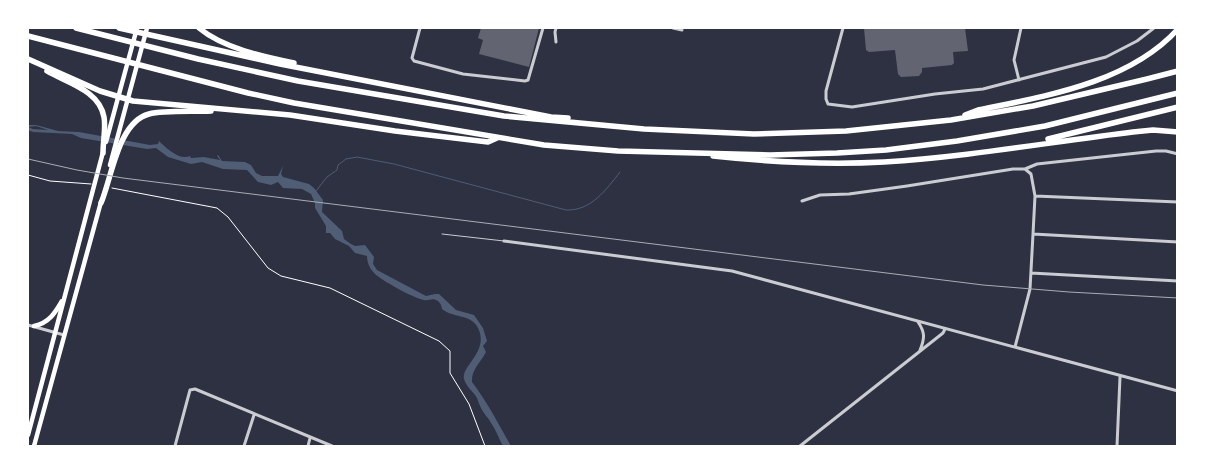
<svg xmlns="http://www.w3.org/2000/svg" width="1205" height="474" viewBox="0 0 1205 474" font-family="Inter,sans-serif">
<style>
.water{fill:#4f5d75}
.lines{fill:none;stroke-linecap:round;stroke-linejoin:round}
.stream{stroke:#4f5d75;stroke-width:1}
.building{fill:#626471}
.path{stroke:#fff;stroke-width:1}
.service{stroke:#caccd0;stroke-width:1}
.minor{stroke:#caccd0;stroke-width:3}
.secondary{stroke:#fff;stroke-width:4.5}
.motorway{stroke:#fff;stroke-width:5.5}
.rail{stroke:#abadb3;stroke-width:1}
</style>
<rect width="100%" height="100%" fill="#2d3142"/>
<path class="water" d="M 28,125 L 36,125 L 58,131 L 79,132 L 150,145 L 158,144 L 159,141 C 166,148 180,161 190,156 L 191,158 L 204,157 L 220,160 L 217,156 L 218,155 L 222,161 L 245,162 L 251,165 L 256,173 L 262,176 L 278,176 L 283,166 L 281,174 L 283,177 L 309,184 L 314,188 L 323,200 L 322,212 L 342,231 L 344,239 L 351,244 L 355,246 L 365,245 L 374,257 L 373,264 L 377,270 L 426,296 L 435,294 L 439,294 L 456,310 L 474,315 L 483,328 L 487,341 L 483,346 L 486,352 C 481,362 471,370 472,382 C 488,403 499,425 511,446 L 503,446 C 499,439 496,430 491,423 C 488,417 483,413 481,408 C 480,406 478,401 477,398 C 473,391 466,387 464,379 C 461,365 491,351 477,326 C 469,314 453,318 442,309 C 441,304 440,302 436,300 C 432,298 429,301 424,300 C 415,299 381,280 375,274 C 370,269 367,263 367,256 L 355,253 L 349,246 L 335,239 L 330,233 L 326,233 L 326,226 L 315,208 L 315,203 L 311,194 L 302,189 L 283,188 L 278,182 L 271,185 L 258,182 L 247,170 L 223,169 L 202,162 L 191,164 L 168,157 L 156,148 L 147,149 L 81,138 L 72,134 L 33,132 L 28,130 L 28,127 L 33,129 L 48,130 L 36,126 L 28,127 Z"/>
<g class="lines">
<path class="stream" d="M 316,191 L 327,177 L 337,170 L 338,165 L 346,159 L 357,157 L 394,164 L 566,210 C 591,211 606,190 620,172"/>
</g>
<path class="building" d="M 481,28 L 539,28 L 529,67 L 479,54 L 483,40 L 478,38 Z
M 864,28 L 965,28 L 968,51 L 953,52 L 954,63 L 952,65 L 922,68 L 922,72 L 919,76 L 901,77 L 898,74 L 895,50 L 869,52 L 866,50 Z"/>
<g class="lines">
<path class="path" d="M 28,175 L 50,181 L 91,184
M 112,188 L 217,208 L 228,217 L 268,268 L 281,276 L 330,288 L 439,341 L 450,351 L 450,373 L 469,404 L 485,446"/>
<path class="service" d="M 442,234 L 504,241"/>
<path class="minor" d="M 420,28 L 412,58 L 414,61 L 463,74 L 525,81 L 528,80 L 543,28
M 556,28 L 555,32 L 556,42
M 673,28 L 682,30
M 843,28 L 826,91 L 826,99 L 828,104 L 852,107 L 935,94 L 983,89 L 1106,57 L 1137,41 L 1154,28
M 1019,80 L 1014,60 L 1021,28
M 1035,196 L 1178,202
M 802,201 L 820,195 L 849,194 L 907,186 L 1013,169 L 1025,169 L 1037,164 L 1156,151 L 1166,151 L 1178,154
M 1033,234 L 1178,242
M 504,241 L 732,271 L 1178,391
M 1031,273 L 1178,281
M 918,322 C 925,332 925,338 920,350
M 28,325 L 64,335
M 1015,347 L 1030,289 L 1033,234 L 1035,196 L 1031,174 L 1025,169
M 175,446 L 190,390 L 195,389 L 332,446
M 244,446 L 254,415
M 308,446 L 310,438
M 800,446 L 943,333 L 945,329
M 1117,446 L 1120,377"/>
<path class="secondary" d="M 106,142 L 137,28
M 110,165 L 147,28
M 34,326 C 49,323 55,313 62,301
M 28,435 L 103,152
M 34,446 L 101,202"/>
<path class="motorway" d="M 76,28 L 198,59 L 298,81 L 504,116 L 644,129 L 754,134 L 846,131 L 951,120 L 1033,106 L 1147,79 L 1178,71
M 119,28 L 280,64 L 551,117 L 568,118
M 199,28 C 223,48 264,57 294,63
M 28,36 L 248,93 L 294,103 L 544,145 L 618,151 L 770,155 L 837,153 L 886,150 L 957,141 L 1045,126 L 1178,93
M 28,59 L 100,91 L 133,101 L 290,115 L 395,131 L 488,142 L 497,138
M 47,71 C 67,83 99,90 104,117 C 106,128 103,141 103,153
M 965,115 L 978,110 C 1046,96 1129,83 1178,29
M 1048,139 L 1178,107
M 713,156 C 769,162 827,165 884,162 C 967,157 1050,142 1133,132 L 1153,130 L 1178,132
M 101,203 C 112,177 118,122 149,114 C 164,110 194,112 211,111"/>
<path class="rail" d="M 28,159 L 77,170 L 123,178 L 983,285 L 1069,292 L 1178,298"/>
</g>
<rect width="1205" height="474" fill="none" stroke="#ffffff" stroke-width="58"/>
</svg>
